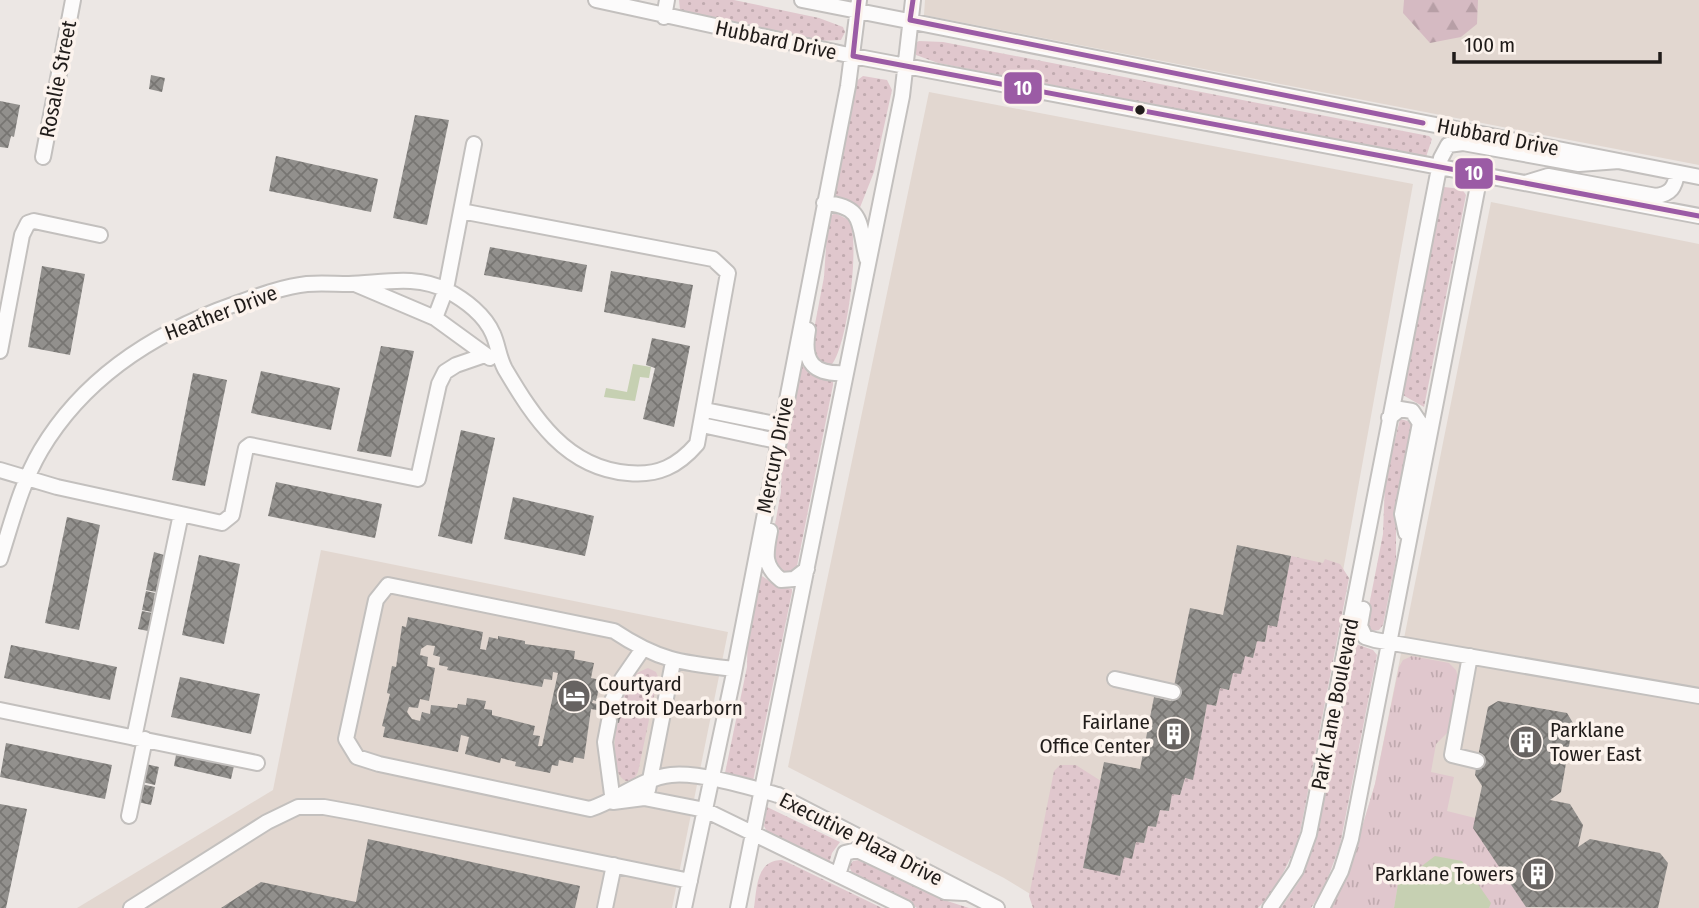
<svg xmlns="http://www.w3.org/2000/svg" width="1699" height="908" viewBox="0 0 1699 908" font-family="'Fira Sans Condensed',sans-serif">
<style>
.built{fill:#e2d7d0}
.grass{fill:url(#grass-dots)}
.forest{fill:url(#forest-firs)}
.park{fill:url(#park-tufts)}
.water{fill:#c6d0b2}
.building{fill:url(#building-cross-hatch);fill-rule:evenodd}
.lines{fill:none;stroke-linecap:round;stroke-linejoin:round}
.minor-casing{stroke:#c3c0be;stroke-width:18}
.minor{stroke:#fcfbfb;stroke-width:14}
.bus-1-casing{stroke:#fcf3ed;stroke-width:10}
.bus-1{stroke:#9b5ba5;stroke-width:5}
.bus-dot{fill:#201c1a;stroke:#fcf3ed;stroke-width:2.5}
.labels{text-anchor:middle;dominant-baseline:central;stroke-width:7;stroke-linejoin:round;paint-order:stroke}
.street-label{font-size:21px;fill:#201c1a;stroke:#fcf3ed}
.poi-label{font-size:21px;fill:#201c1a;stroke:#fcf3ed;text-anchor:start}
.line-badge{stroke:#fcf3ed;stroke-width:2.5}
.badge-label{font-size:19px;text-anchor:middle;font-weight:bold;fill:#fff}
</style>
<defs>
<pattern id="grass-dots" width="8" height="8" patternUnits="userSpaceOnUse" patternTransform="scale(1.75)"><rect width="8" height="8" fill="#e0c7cd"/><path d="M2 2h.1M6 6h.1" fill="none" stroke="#c0aaaf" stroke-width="1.8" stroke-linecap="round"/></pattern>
<pattern id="forest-firs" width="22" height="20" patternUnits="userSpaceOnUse" patternTransform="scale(1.75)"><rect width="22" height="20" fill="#d5bac2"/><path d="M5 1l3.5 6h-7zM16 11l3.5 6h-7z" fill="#b79fa6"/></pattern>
<pattern id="park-tufts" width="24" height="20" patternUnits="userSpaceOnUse" patternTransform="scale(1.75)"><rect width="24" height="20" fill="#e0c7cd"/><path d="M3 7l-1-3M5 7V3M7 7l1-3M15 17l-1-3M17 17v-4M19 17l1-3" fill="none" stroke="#c0aaaf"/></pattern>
<pattern id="building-cross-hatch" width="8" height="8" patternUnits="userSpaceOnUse" patternTransform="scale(1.75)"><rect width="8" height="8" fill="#92908d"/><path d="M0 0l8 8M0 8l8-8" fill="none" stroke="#777572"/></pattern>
</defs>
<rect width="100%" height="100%" fill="#ece7e4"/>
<path class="built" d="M 925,0 L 1699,0 L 1699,165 L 924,15 Z
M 929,92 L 1413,184 L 1301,803 L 1035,897 L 1004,878 L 788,767 Z
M 1491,202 L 1699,244 L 1699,908 L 1331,908 L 1357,845 L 1375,784 Z
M 321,550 L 728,632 L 672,908 L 77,908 L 273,790 Z"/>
<path class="grass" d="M 679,0 L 734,0 L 819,18 L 843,27 L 845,32 L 841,40 L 817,41 L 687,15 L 680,10 Z
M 919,41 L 943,42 L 1429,136 L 1432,139 L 1426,157 L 938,63 L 916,55 L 915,43 Z
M 863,76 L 887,80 L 892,90 L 874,172 L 859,210 L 833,198 L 855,82 Z
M 1444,187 L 1462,189 L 1466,195 L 1424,407 L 1401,394 Z
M 835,213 L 849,220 C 861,238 847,359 828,368 L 814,363 L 811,345 L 824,277 L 828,218 Z
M 801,365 L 816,377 L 833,381 L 833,385 L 797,566 L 786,575 L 780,574 L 770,551 L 781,492 L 782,451 Z
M 1400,419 L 1412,422 L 1413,428 L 1396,516 L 1396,560 L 1383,625 L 1379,630 L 1373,631 L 1367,627 L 1366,621 L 1383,534 L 1385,481 Z
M 1291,556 L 1323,563 L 1325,559 L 1340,564 L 1349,578 L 1298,843 L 1274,891 L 1258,908 L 1033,908 L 1029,896 L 1054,771 L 1060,765 L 1076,765 L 1101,781 L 1124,857 L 1132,858 L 1136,842 L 1144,843 L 1148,826 L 1156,827 L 1160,810 L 1169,811 L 1172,794 L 1180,795 L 1185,778 L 1193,779 L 1207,704 L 1216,706 L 1220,688 L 1229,690 L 1233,673 L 1245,656 L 1253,658 L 1257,641 L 1265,642 L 1268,625 L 1277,626 Z
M 759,574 L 775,585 L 792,589 L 792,592 L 753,781 L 726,776 L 725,773 L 747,667 L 748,618 Z
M 1356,644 L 1373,650 L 1377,655 L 1340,845 L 1325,886 L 1311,908 L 1281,908 L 1300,880 L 1317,833 L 1353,646 Z
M 648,668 L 656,672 L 658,677 L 638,772 L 633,781 L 626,781 C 603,771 620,697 630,680 C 635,673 641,671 648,668 Z
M 767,807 L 840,842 L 832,853 L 829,863 L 769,835 L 764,826 Z
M 782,860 L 787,862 L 882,908 L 754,908 C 757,888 756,860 782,860 Z
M 859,860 L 941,899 L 969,908 L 917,908 L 854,877 L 849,866 L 853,861 Z"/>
<path class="forest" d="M 1404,0 L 1478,0 L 1477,24 L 1461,37 L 1430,43 L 1403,13 Z"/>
<path class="park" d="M 1412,656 L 1449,663 L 1456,670 L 1459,681 L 1448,732 L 1436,744 L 1431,772 L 1454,777 L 1447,811 L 1475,818 L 1526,907 L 1532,908 L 1489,908 L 1490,903 L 1407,876 L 1398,884 L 1394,908 L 1331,908 L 1348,874 L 1375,784 L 1399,667 L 1403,660 Z"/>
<path class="water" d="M 633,364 L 651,367 L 649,378 L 640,377 L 635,401 L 604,397 L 606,388 L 627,392 Z
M 1435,856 L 1462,861 L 1491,903 L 1489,908 L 1394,908 L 1398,884 Z"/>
<path class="building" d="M 151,75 L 165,78 L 162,92 L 149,89 Z
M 0,101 L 20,105 L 14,137 L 11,136 L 8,148 L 0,147 Z
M 415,115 L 449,120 L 427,225 L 393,218 Z
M 276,156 L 378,179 L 371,212 L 269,191 Z
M 490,247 L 587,265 L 582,292 L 484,275 Z
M 42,266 L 85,274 L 70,355 L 28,347 Z
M 611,271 L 693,285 L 685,328 L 604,312 Z
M 652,338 L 690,346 L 674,427 L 643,419 L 655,368 L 646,365 Z
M 381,346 L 414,351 L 391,457 L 357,451 Z
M 261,371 L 340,388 L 331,430 L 251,413 Z
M 193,373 L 227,380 L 205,486 L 172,480 Z
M 461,430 L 495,438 L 472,544 L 438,536 Z
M 276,482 L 382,504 L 375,538 L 268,516 Z
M 513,497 L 594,516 L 585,556 L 504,539 Z
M 67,517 L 100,525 L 79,630 L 45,623 Z
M 1237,545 L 1291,556 L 1277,627 L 1268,625 L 1265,642 L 1257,641 L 1253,658 L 1245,656 L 1241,674 L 1233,673 L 1229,690 L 1220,688 L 1216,706 L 1207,704 L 1193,780 L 1185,778 L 1180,795 L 1172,794 L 1169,811 L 1160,810 L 1156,827 L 1148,826 L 1144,843 L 1136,842 L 1132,859 L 1124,857 L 1120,876 L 1083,868 L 1104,762 L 1140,769 L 1154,697 L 1171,701 L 1190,608 L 1223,615 Z
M 154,552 L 164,555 L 156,592 L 146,590 Z
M 199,555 L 240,564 L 224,644 L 182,635 Z
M 146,591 L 155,593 L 152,612 L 142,610 Z
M 142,611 L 152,613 L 148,631 L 138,629 Z
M 408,617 L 483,632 L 480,649 L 486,650 L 489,637 L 498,639 L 498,636 L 525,641 L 525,644 L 575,651 L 574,659 L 594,663 L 591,678 L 601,680 L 596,701 L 593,700 L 592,703 L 602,705 L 612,701 L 623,705 L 619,723 L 600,719 L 601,711 L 591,709 L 584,759 L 574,757 L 573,763 L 559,760 L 558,766 L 552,765 L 550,773 L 515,766 L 516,762 L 501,758 L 500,763 L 465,754 L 469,737 L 461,735 L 458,752 L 383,737 L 385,727 L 382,726 L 390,694 L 387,693 L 392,666 L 396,667 L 402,626 L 406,627 ZM 427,645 L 435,646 L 433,655 L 440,657 L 439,665 L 448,667 L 447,670 L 542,687 L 544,679 L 552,680 L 553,672 L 558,673 L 542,746 L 538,746 L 540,736 L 533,735 L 535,726 L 492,715 L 492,710 L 484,709 L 486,701 L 467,698 L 466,705 L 458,704 L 457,708 L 431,705 L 430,714 L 422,712 L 420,721 L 412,719 L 407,712 L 409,707 L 418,708 L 420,699 L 429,701 L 435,668 L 427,666 L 428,657 L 420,655 L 421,649 Z
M 11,645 L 117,667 L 110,700 L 4,678 Z
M 180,677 L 260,694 L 251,734 L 171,717 Z
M 1498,701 L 1567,713 L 1573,723 L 1561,792 L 1550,800 L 1570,804 L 1583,825 L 1578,847 L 1590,839 L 1660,853 L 1668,863 L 1658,908 L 1526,907 L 1473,828 L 1482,786 L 1475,775 L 1477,761 L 1488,707 Z
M 6,743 L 112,765 L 105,799 L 0,777 Z
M 176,755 L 234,766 L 231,779 L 174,766 Z
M 146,764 L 159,767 L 155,785 L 142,782 Z
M 141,784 L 155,787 L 151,805 L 138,802 Z
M 0,804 L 27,809 L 6,908 L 0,908 Z
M 368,839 L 580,886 L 575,908 L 221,908 L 261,882 L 356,902 Z"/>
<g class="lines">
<defs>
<path id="minor" d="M 596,0 L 853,56 L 1699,216
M 802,0 L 1699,177
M 664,17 L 667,0
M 43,157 L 73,0
M 1525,183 L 1548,176 L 1656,196 C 1671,194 1675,187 1677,173
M 824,203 C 866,206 858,226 867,259
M 461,211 L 474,144
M 355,284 L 435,318 L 490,358
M 808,330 C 802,363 814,375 846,373
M 0,351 L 22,235 L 28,223 L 34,221 L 100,235
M 705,410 L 780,425
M 1389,418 L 1400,409 L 1412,411 L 1420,423 L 1402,514 L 1406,533
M 702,425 L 777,441
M 0,470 L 57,487 L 222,523 L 232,515 L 246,448 L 250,445 L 418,479 L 439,384 L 445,372 L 456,365 L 485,355
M 770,531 C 766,552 762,565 781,580 L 794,579 L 807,569
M 0,559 C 12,522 21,484 41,450 C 85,376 155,332 235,304 C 258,296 282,287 307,284 C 321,283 335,284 349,284 C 382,283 417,274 448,291 C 465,300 485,315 493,334 C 498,345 499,358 505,369 C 534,418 566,468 628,473 C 658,476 678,466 697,444 L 728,273 L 713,259 L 461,211 L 446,289 L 435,318
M 1363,609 L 1360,626 L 1365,637 L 1375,640 L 1699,696
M 1470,656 L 1452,755 L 1477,761
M 734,669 C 682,663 659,661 614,631 L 388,585 L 376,600 L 346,739 L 357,757 L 379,764 L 590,809 C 618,800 642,778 671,775 C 700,772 749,787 778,795 L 997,908
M 1115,679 L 1173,692
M 612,701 L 622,679 L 642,650
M 0,710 L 257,763
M 609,721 L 605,742 L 613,802 L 644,798 L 705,810 L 906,908
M 134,738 L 181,514
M 648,790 L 673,662
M 129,816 L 145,739
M 838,875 L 845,853 L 857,850 L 945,892 L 964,893
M 131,908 L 267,822 L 298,807 L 324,807 L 357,813 L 690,881
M 605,908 L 614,865
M 684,908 L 733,678 L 848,86 L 859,0
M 738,908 L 902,96 L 913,0
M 1270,908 L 1296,870 L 1309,834 L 1441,158 L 1448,145 L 1463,143 L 1579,164 L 1619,161
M 1322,908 L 1341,871 L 1351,839 L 1480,175"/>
</defs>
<use href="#minor" class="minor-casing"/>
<use href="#minor" class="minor"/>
<defs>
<path id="bus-1" d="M 859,0 L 853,56 L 1699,216
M 913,0 L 910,20 L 1423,123"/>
</defs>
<use href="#bus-1" class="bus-1-casing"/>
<use href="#bus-1" class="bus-1"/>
</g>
<defs>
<symbol id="hotel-disc" viewBox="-11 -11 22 22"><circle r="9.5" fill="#676361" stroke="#fcf3ed"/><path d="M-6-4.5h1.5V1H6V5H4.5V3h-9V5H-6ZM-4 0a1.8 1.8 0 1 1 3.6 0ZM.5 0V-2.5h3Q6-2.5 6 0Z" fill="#fff"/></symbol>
<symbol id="building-disc" viewBox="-11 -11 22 22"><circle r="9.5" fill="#676361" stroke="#fcf3ed"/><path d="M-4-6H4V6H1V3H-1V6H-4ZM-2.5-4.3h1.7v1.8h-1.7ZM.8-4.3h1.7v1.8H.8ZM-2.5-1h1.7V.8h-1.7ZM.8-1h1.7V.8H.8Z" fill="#fff"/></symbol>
</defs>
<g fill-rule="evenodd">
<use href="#hotel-disc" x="555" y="677" width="38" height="38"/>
<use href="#building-disc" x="1155" y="715" width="38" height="38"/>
<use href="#building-disc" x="1507" y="723" width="38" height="38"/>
<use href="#building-disc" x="1519" y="855" width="38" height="38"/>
</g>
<circle class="bus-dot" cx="1140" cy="110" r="6"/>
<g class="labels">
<g class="street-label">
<text transform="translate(776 40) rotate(12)">Hubbard Drive</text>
<text transform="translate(58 79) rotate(-79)">Rosalie Street</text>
<text transform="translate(1498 137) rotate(11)">Hubbard Drive</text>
<text transform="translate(221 313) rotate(-21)">Heather Drive</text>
<text transform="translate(775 455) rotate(-79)">Mercury Drive</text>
<text transform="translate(1335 704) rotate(-79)">Park Lane Boulevard</text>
<text transform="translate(861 839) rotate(27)">Executive Plaza Drive</text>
</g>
<g class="poi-label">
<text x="598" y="684">Courtyard<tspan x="598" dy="24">Detroit Dearborn</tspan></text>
<text x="1150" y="722" text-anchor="end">Fairlane<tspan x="1150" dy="24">Office Center</tspan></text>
<text x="1550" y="730">Parklane<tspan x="1550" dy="24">Tower East</tspan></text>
<text x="1514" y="874" text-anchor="end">Parklane Towers</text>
</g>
</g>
<g class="line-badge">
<rect x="1003" y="71" width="40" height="34" rx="7" fill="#9b5ba5"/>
<rect x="1454" y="157" width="40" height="33" rx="7" fill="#9b5ba5"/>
</g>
<g class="badge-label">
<text x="1023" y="95">10</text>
<text x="1474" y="180">10</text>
</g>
<path d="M1454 52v10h206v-10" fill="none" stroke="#201c1a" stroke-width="3.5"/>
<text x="1464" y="52" font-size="21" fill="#201c1a" stroke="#fcf3ed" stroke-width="5" paint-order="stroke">100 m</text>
</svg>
